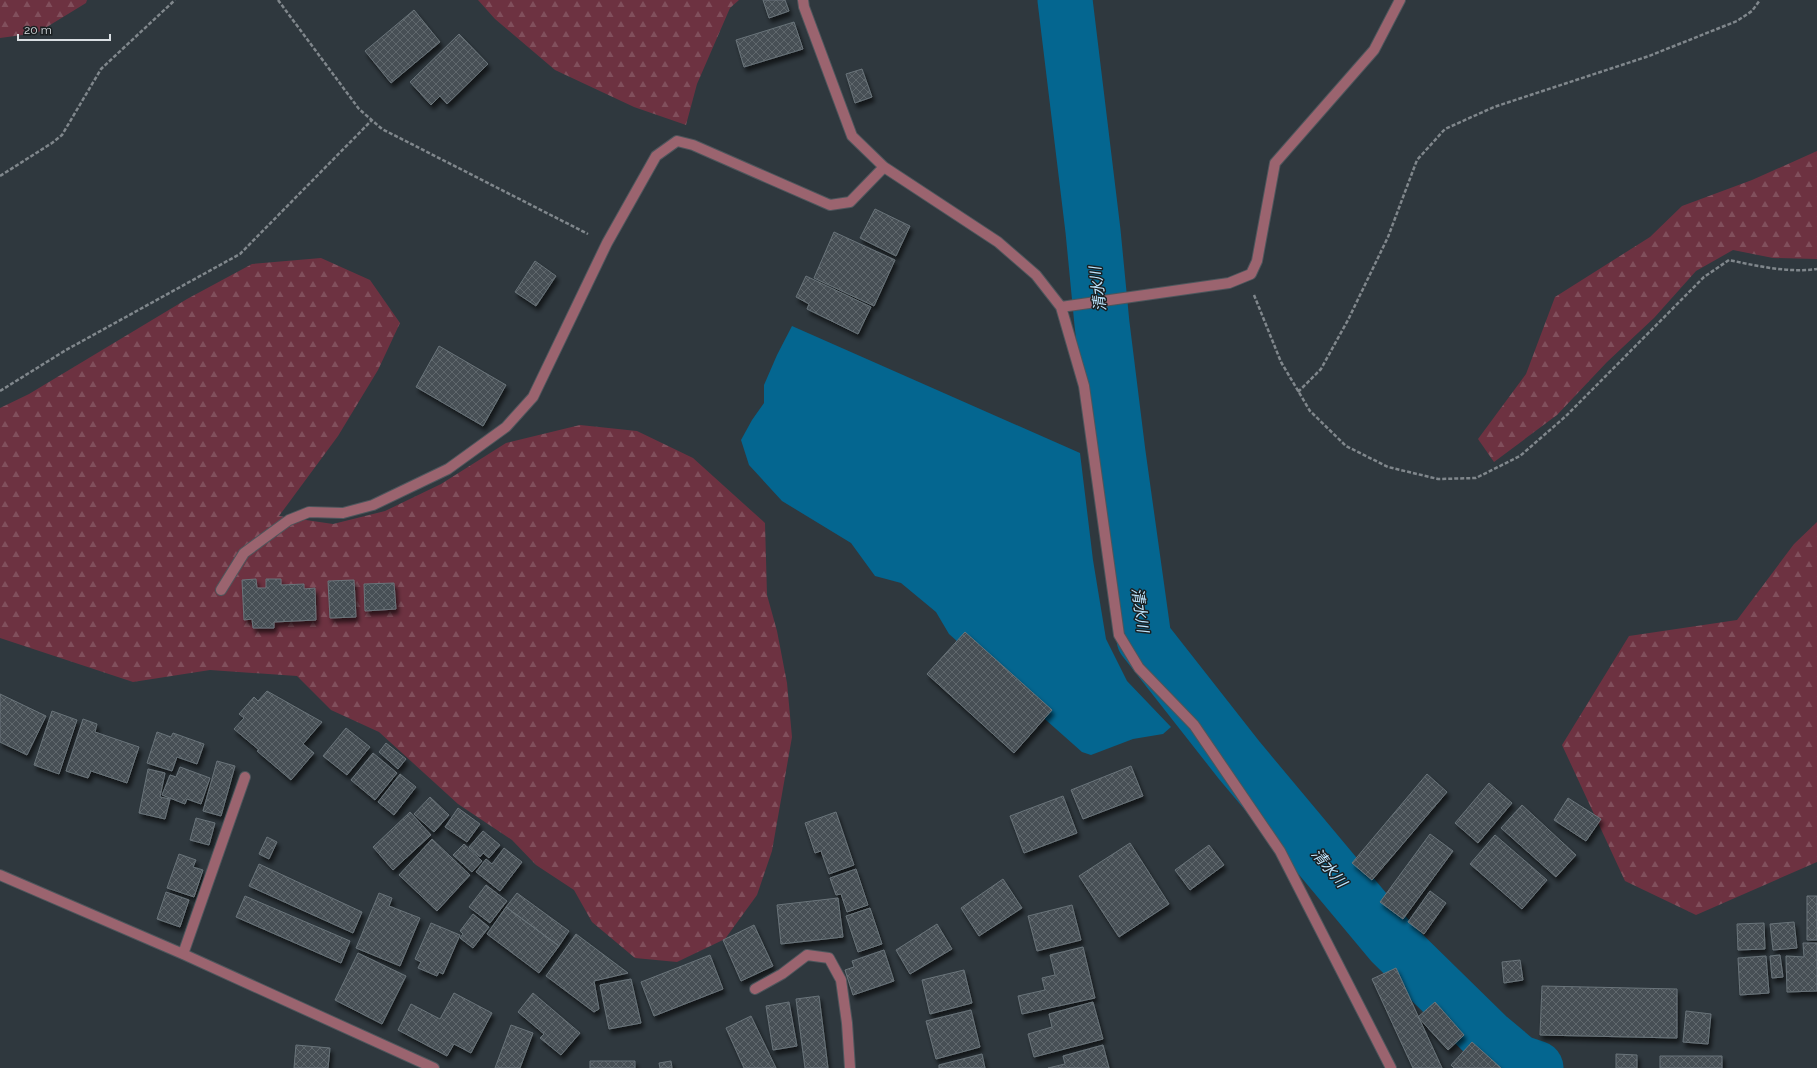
<svg xmlns="http://www.w3.org/2000/svg" width="1817" height="1068" viewBox="0 0 1817 1068" font-family="Raleway,'Noto Sans JP',sans-serif">
<style>
.forest{fill:url(#forest-firs)}
.water{fill:#046690}
.lines{fill:none;stroke-linecap:round;stroke-linejoin:round}
.river{stroke:#046690;stroke-width:55}
.building{fill:url(#building-cross-hatch);stroke:#6a747a;filter:url(#shadow)}
.minor-casing{stroke:#4e565c;stroke-width:12}
.path{stroke:#80878c;stroke-width:2.5;stroke-dasharray:4 2;stroke-linecap:butt}
.minor{stroke:#9b646f;stroke-width:10}
.labels{text-anchor:middle;dominant-baseline:central;stroke-width:3;stroke-linejoin:round;paint-order:stroke}
.water-label{font-size:15px;font-style:italic;fill:#bfe6fe;stroke:#1a1f21}
</style>
<defs>
<pattern id="forest-firs" width="22" height="20" patternUnits="userSpaceOnUse"><rect width="22" height="20" fill="#6d3241"/><path d="M5 1l3.5 6h-7zM16 11l3.5 6h-7z" fill="#814f5c"/></pattern>
<pattern id="building-cross-hatch" width="8" height="8" patternUnits="userSpaceOnUse"><rect width="8" height="8" fill="#464f55"/><path d="M0 0l8 8M0 8l8-8" fill="none" stroke="#60686d"/></pattern>
<filter id="shadow"><feDropShadow dx="2.5" dy="4.5" stdDeviation="2" flood-color="#0009"/></filter>
</defs>
<rect width="100%" height="100%" fill="#2f383e"/>
<path class="forest" d="M 0,0 L 87,0 L 86,3 L 37,33 L 0,38 Z
M 478,0 L 739,0 L 730,8 L 697,84 L 686,125 L 634,107 L 555,70 L 495,19 Z
M 1817,151 L 1817,259 L 1773,258 L 1733,250 L 1696,271 L 1654,318 L 1607,362 L 1557,415 L 1494,462 L 1478,439 L 1526,374 L 1555,297 L 1650,237 L 1682,206 L 1752,180 Z
M 321,258 L 370,280 L 400,323 L 378,370 L 338,436 L 279,516 L 333,524 L 385,511 L 441,484 L 506,443 L 580,425 L 637,431 L 693,458 L 765,523 L 767,595 L 777,631 L 787,683 L 792,737 L 772,851 L 757,895 L 725,939 L 677,962 L 635,958 L 592,922 L 574,890 L 536,865 L 512,840 L 458,804 L 379,732 L 331,710 L 297,676 L 210,670 L 133,682 L 0,638 L 0,408 L 29,394 L 187,299 L 252,264 Z
M 1817,522 L 1817,862 L 1696,915 L 1625,881 L 1562,745 L 1629,636 L 1737,620 L 1794,544 Z"/>
<path class="water" d="M 792,326 L 1080,453 L 1093,560 L 1106,639 L 1127,681 L 1171,727 L 1163,734 L 1133,739 L 1091,755 L 1082,752 L 949,634 L 936,612 L 901,583 L 875,576 L 851,543 L 782,501 L 749,465 L 741,440 L 752,420 L 764,403 L 764,385 L 777,355 Z"/>
<g class="lines">
<path class="river" d="M 1065,0 L 1093,231 L 1102,324 L 1118,453 L 1144,639 L 1239,760 L 1392,943 L 1487,1036 L 1518,1062 L 1536,1068"/>
</g>
<path class="building" d="M 763,0 L 785,0 L 789,11 L 769,18 Z
M 414,10 L 440,42 L 391,83 L 365,51 Z
M 794,22 L 803,49 L 744,67 L 736,40 Z
M 459,34 L 488,64 L 447,104 L 440,96 L 431,105 L 410,82 Z
M 862,69 L 872,97 L 855,103 L 846,74 Z
M 875,209 L 910,226 L 896,256 L 860,238 Z
M 834,232 L 895,260 L 874,306 L 814,278 Z
M 535,261 L 556,276 L 536,306 L 515,292 Z
M 806,276 L 871,307 L 858,334 L 807,309 L 809,304 L 796,297 Z
M 439,346 L 506,385 L 483,426 L 416,387 Z
M 256,579 L 257,588 L 266,588 L 266,579 L 281,579 L 281,585 L 304,584 L 304,589 L 315,588 L 316,620 L 274,622 L 274,628 L 253,628 L 252,619 L 244,620 L 242,580 Z
M 354,580 L 356,617 L 330,618 L 328,581 Z
M 394,583 L 396,609 L 365,611 L 364,584 Z
M 965,632 L 1052,710 L 1014,753 L 927,674 Z
M 267,691 L 322,722 L 303,744 L 314,753 L 291,780 L 257,751 L 259,750 L 234,729 L 244,718 L 239,714 L 254,697 L 258,701 Z
M 0,694 L 46,716 L 27,755 L 0,742 Z
M 52,711 L 77,720 L 59,774 L 34,765 Z
M 83,719 L 97,724 L 95,732 L 139,747 L 127,783 L 91,771 L 88,778 L 66,771 Z
M 346,728 L 370,747 L 347,775 L 323,756 Z
M 157,732 L 171,737 L 173,733 L 204,744 L 197,764 L 177,757 L 172,771 L 147,763 Z
M 386,743 L 406,759 L 398,769 L 379,752 Z
M 373,753 L 397,773 L 375,800 L 351,780 Z
M 217,761 L 235,766 L 221,816 L 203,811 Z
M 1131,766 L 1143,796 L 1083,819 L 1071,790 Z
M 180,767 L 210,778 L 201,804 L 187,799 L 185,804 L 162,795 L 170,775 L 176,777 Z
M 148,769 L 165,773 L 160,797 L 170,799 L 165,819 L 139,813 Z
M 400,774 L 416,787 L 394,815 L 378,802 Z
M 1427,774 L 1447,792 L 1372,880 L 1352,863 Z
M 1489,783 L 1512,803 L 1478,843 L 1455,823 Z
M 1063,796 L 1077,833 L 1024,853 L 1010,816 Z
M 430,797 L 449,815 L 434,832 L 414,814 Z
M 1568,798 L 1601,819 L 1586,841 L 1554,820 Z
M 1522,805 L 1576,855 L 1556,877 L 1501,828 Z
M 458,808 L 480,824 L 467,842 L 445,827 Z
M 410,812 L 431,835 L 393,870 L 373,847 Z
M 836,812 L 854,865 L 829,874 L 821,851 L 815,853 L 805,823 Z
M 196,818 L 215,823 L 209,845 L 190,840 Z
M 483,831 L 500,845 L 489,858 L 483,853 L 480,857 L 469,847 Z
M 1430,834 L 1453,851 L 1403,919 L 1380,902 Z
M 1495,835 L 1547,880 L 1522,909 L 1470,864 Z
M 267,837 L 277,842 L 269,859 L 259,854 Z
M 432,839 L 470,875 L 437,911 L 399,875 Z
M 1130,843 L 1169,904 L 1119,937 L 1079,876 Z
M 464,844 L 482,861 L 472,872 L 453,855 Z
M 1209,845 L 1224,865 L 1190,890 L 1175,870 Z
M 504,848 L 522,862 L 500,891 L 476,872 L 486,859 L 492,864 Z
M 179,854 L 196,860 L 193,867 L 203,870 L 194,897 L 167,888 Z
M 259,864 L 362,912 L 353,933 L 249,886 Z
M 856,869 L 868,905 L 847,912 L 841,894 L 836,895 L 830,878 Z
M 1003,879 L 1022,908 L 979,936 L 961,908 Z
M 486,885 L 507,901 L 490,923 L 469,907 Z
M 1430,891 L 1446,903 L 1424,934 L 1408,922 Z
M 166,892 L 189,900 L 180,927 L 157,919 Z
M 379,893 L 392,898 L 389,906 L 420,918 L 400,966 L 356,948 Z
M 517,893 L 569,931 L 559,946 L 506,907 Z
M 245,896 L 350,941 L 341,963 L 236,917 Z
M 1807,896 L 1817,896 L 1817,940 L 1807,940 Z
M 838,898 L 843,937 L 781,944 L 777,905 Z
M 1072,905 L 1081,940 L 1037,951 L 1028,916 Z
M 506,907 L 559,946 L 539,973 L 487,934 Z
M 870,908 L 882,944 L 858,952 L 846,916 Z
M 473,914 L 489,927 L 473,948 L 460,938 L 463,934 L 460,931 Z
M 1794,922 L 1797,948 L 1773,950 L 1770,924 Z
M 431,923 L 460,935 L 443,974 L 439,972 L 437,976 L 418,968 L 421,962 L 415,959 Z
M 1764,923 L 1765,949 L 1738,950 L 1737,924 Z
M 937,924 L 952,949 L 910,974 L 896,950 Z
M 754,925 L 773,966 L 741,981 L 723,940 Z
M 576,934 L 628,973 L 594,981 L 599,1009 L 594,1012 L 546,976 Z
M 1803,943 L 1817,943 L 1817,991 L 1787,992 L 1786,956 L 1804,957 Z
M 1083,947 L 1095,998 L 1022,1014 L 1018,996 L 1045,990 L 1042,978 L 1055,975 L 1050,955 Z
M 884,950 L 894,981 L 853,995 L 845,970 L 854,967 L 852,961 Z
M 358,953 L 406,976 L 382,1024 L 335,1000 Z
M 710,955 L 723,989 L 654,1016 L 641,982 Z
M 1780,955 L 1783,977 L 1772,978 L 1770,956 Z
M 1766,956 L 1769,993 L 1740,995 L 1738,958 Z
M 1520,960 L 1523,980 L 1504,983 L 1502,962 Z
M 1396,968 L 1442,1068 L 1413,1068 L 1372,979 Z
M 964,970 L 972,1003 L 930,1014 L 922,980 Z
M 631,979 L 641,1023 L 609,1029 L 600,985 Z
M 1542,986 L 1677,989 L 1677,1038 L 1540,1035 Z
M 454,993 L 492,1013 L 471,1053 L 454,1044 L 447,1056 L 398,1030 L 411,1004 L 440,1019 Z
M 533,993 L 580,1033 L 561,1055 L 540,1038 L 544,1034 L 518,1012 Z
M 819,996 L 828,1068 L 805,1068 L 796,999 Z
M 789,1002 L 797,1046 L 773,1050 L 766,1006 Z
M 1093,1002 L 1103,1039 L 1034,1057 L 1028,1034 L 1052,1027 L 1049,1014 Z
M 1435,1002 L 1464,1035 L 1448,1050 L 1418,1017 Z
M 971,1010 L 980,1047 L 936,1059 L 926,1021 Z
M 1686,1011 L 1711,1014 L 1708,1044 L 1683,1042 Z
M 751,1016 L 776,1068 L 744,1068 L 726,1028 Z
M 511,1025 L 533,1033 L 520,1068 L 495,1068 Z
M 1472,1042 L 1501,1068 L 1454,1068 L 1451,1065 Z
M 296,1045 L 330,1048 L 328,1068 L 294,1068 Z
M 1103,1045 L 1109,1068 L 1048,1068 L 1065,1064 L 1063,1056 Z
M 982,1054 L 985,1068 L 939,1068 L 939,1065 Z
M 1616,1054 L 1637,1055 L 1637,1068 L 1616,1068 Z
M 1660,1056 L 1722,1056 L 1722,1068 L 1660,1068 Z
M 590,1061 L 635,1061 L 635,1068 L 590,1068 Z
M 671,1061 L 672,1068 L 660,1068 L 659,1063 Z"/>
<g class="lines">
<defs>
<path id="minor" d="M 803,0 L 804,7 L 852,136 L 884,167 L 998,242 L 1036,275 L 1061,307 L 1084,386 L 1119,635 L 1139,668 L 1194,725 L 1280,851 L 1391,1068
M 1061,307 L 1229,283 L 1251,274 L 1257,261 L 1275,163 L 1374,50 L 1400,0
M 221,590 L 244,553 L 289,520 L 309,512 L 343,513 L 373,505 L 448,469 L 506,427 L 533,397 L 607,243 L 656,156 L 677,141 L 693,145 L 830,205 L 850,202 L 884,167
M 0,875 L 183,954 L 434,1068
M 183,954 L 245,777
M 755,989 L 782,974 L 807,955 L 829,958 L 841,980 L 847,1023 L 850,1068"/>
</defs>
<use href="#minor" class="minor-casing"/>
<path class="path" d="M 278,0 L 359,109 L 382,129 L 588,234
M 0,176 L 52,143 L 62,135 L 101,69 L 175,0
M 1254,295 L 1281,362 L 1310,411 L 1346,446 L 1388,467 L 1438,479 L 1476,478 L 1520,456 L 1566,416 L 1704,277 L 1729,260 C 1757,266 1788,273 1817,269
M 0,391 L 66,350 L 240,254 L 371,121
M 1298,392 L 1321,369 L 1348,320 L 1388,237 L 1417,160 L 1445,129 L 1494,107 L 1649,56 L 1737,21 L 1752,11 L 1760,0"/>
<use href="#minor" class="minor"/>
</g>
<g class="labels">
<g class="water-label">
<text transform="translate(1098 289) rotate(-97)">清水川</text>
<text transform="translate(1140 610) rotate(82)">清水川</text>
<text transform="translate(1329 868) rotate(50)">清水川</text>
</g>
</g>
<path d="M18 34v6h92v-6" fill="none" stroke="#dadfe3" stroke-width="2"/>
<text x="24" y="34" font-size="12" fill="#dadfe3" stroke="#1a1f21" stroke-width="3" paint-order="stroke">20 m</text>
</svg>
